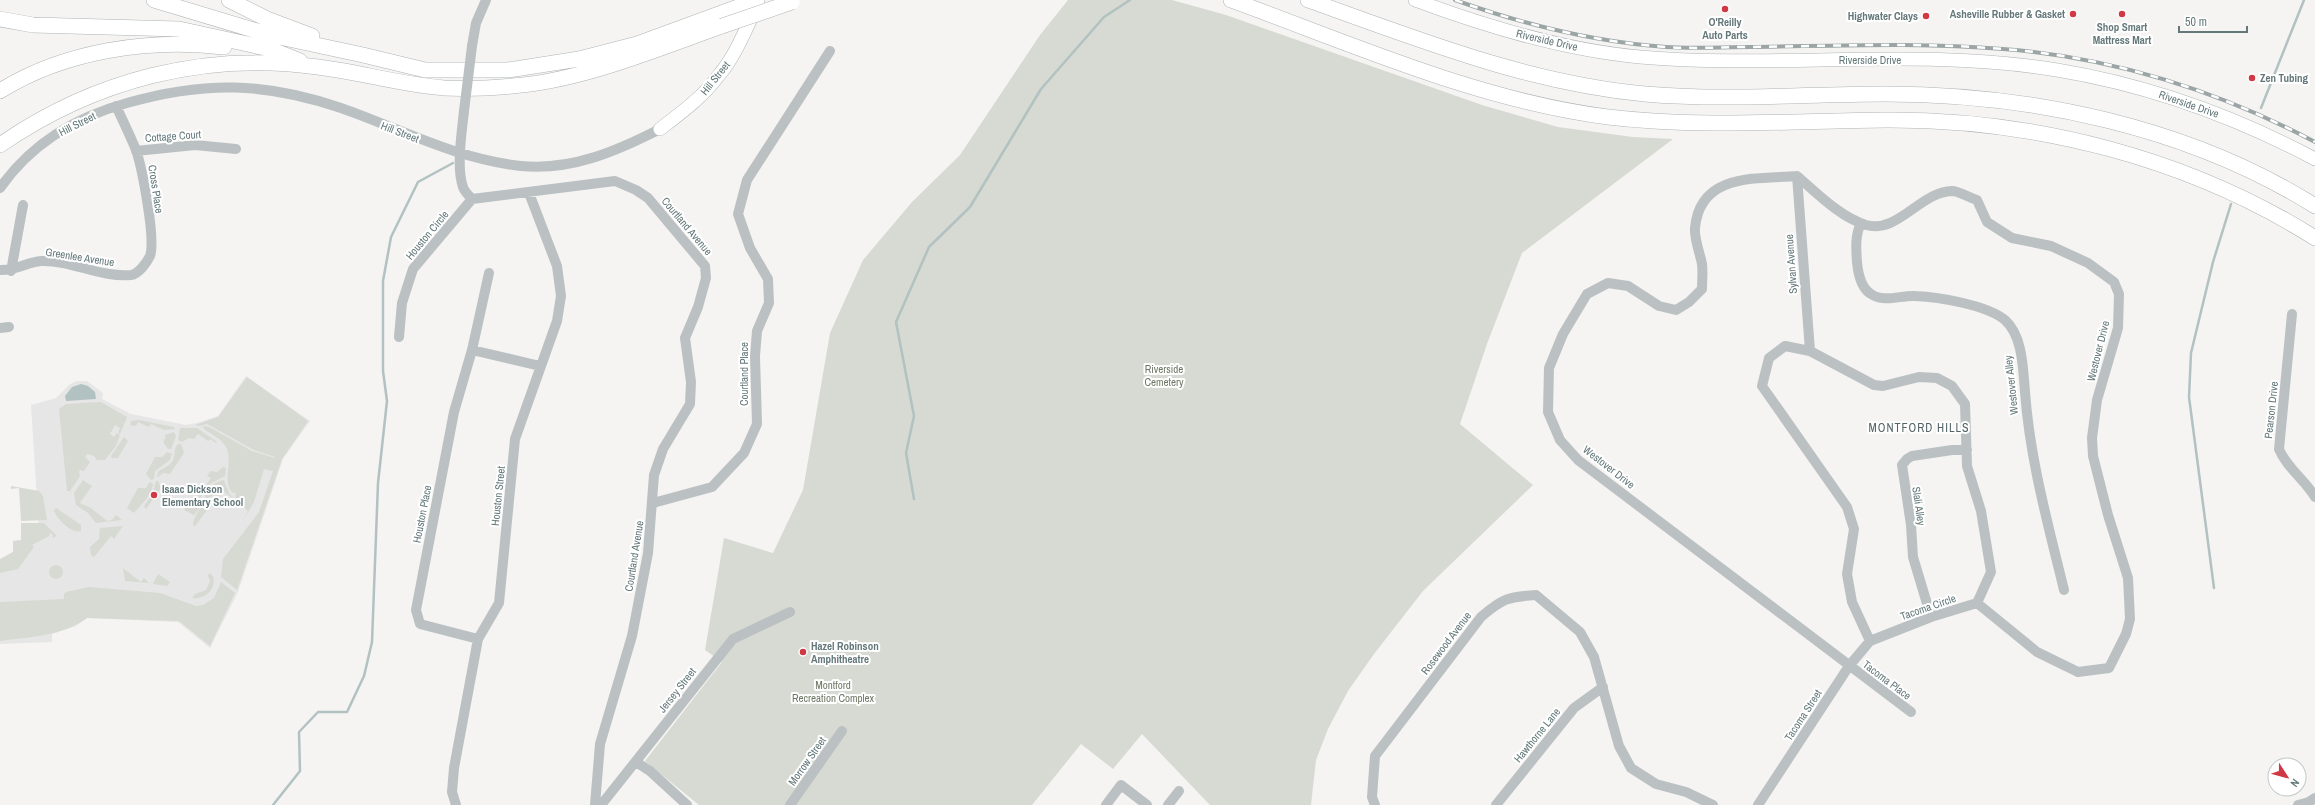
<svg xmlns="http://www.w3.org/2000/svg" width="2315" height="805" viewBox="0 0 2315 805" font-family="'Archivo Narrow',sans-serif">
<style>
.built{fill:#e6e6e6}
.green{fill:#d7dad2}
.water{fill:#b2c1c1}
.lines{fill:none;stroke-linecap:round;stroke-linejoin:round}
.stream{stroke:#b2c1c1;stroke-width:2.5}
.major-casing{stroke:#afb5b6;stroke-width:14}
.highway-casing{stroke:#afb4b5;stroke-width:16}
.minor{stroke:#bbc1c2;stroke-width:10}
.major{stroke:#fff;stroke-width:13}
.highway{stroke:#fff;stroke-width:15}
.rail-casing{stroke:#9ba5a6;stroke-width:4}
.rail{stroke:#fff;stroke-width:2.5;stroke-dasharray:8;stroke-linecap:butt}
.highway-bridge-casing{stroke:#afb4b5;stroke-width:16;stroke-linecap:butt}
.minor-bridge{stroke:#bbc1c2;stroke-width:10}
.highway-bridge{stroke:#fff;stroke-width:15}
.poi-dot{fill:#d03844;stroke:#fff;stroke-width:1.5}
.labels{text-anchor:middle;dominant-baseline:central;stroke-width:4;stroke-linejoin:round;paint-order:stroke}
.poi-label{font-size:11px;font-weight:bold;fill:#64787a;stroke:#fff;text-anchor:start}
.street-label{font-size:11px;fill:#64787a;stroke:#fff}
.park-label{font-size:11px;fill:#6f7866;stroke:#fff}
.neighbourhood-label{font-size:12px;letter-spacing:1px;fill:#556466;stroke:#fff}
</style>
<rect width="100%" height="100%" fill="#f5f4f2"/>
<path class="built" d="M 246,376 L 310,421 L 283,459 L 238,592 L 210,648 L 178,622 L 87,618 L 76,626 L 52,634 L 52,642 L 0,644 L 0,562 L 39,531 L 31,405 L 56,398 L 70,384 L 77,381 L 87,381 L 103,393 L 102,399 L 131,414 L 186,425 L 197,423 L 218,416 Z"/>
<path class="green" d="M 1068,0 L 1172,0 L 1226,15 L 1482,105 L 1558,127 L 1633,137 L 1673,139 L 1522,253 L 1487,344 L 1460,424 L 1533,485 L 1423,591 L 1374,654 L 1348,691 L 1328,729 L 1316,760 L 1311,805 L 1210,805 L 1142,734 L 1113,769 L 1081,744 L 1032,805 L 699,805 L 645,761 L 722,662 L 705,650 L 724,538 L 773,553 L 803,490 L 830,333 L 863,260 L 912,202 L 960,155 L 1040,35 Z
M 247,377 L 308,421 L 282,459 L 237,590 L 221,577 L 223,559 L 259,512 L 273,471 L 264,469 L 254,502 L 243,521 L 248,511 L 237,502 L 240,499 L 235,498 L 236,493 L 233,493 C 221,482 234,461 226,447 C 222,439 211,434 204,429 L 203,426 L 209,427 L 252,451 L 275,458 L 275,457 L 254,450 L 207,424 L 199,426 L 195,425 L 218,417 Z
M 101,402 L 127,417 L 120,434 L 118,432 L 120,428 L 115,425 L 110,434 L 114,437 L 117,433 L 120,435 L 116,446 L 105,460 L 97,460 L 94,456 L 87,454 L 85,457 L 90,462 L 84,471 L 80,470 L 79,472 L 80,476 L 70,491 L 67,491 L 59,409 L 66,404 Z
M 139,420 L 174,427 L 175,429 L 164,430 L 151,424 L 149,427 L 138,422 L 136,426 L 130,425 L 131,421 Z
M 180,428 L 197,428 L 217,442 L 216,443 L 210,439 L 208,441 L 198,434 L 194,439 L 189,438 L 182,442 L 178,440 Z
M 174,432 L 176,436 L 171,449 L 168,449 L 163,442 L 166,437 L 164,435 Z
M 124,437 L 128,441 L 118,458 L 112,458 L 111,456 Z
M 178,444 L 181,444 L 184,453 L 170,474 L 163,473 L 157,478 L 158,472 C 162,468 168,467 172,462 C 176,457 173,448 178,444 Z
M 167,452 L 172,454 L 170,460 L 155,471 L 154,479 L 151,480 L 146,474 L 155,457 L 162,457 Z
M 223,467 L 226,468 L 225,476 L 208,485 L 200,498 L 196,492 L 200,486 L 203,489 L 211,478 L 207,476 L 211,471 L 217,472 Z
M 83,480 L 92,486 L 80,503 L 91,508 L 107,521 L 112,520 L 116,515 L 122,520 L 96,523 L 88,513 L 76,505 L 74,493 Z
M 224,480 L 229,493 L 235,500 L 223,491 L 219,496 L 214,495 L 206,499 L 205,495 C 209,486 215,482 224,480 Z
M 156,481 L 158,481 L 161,488 L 146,509 L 144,506 L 152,495 Z
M 150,482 L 153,484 C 151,497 141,504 134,513 L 127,508 L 138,488 L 146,488 Z
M 11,486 L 39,491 L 43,496 L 47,520 L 21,521 L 19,488 L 11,489 Z
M 199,501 L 199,509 L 194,515 L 184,510 L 187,505 L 190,507 L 197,505 Z
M 206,502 L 208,509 L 195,526 L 193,525 L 194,519 L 203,503 Z
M 56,508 L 81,525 L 81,531 C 71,534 56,518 54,510 Z
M 21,523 L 44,523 L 57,536 L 53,538 L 52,533 L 49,534 L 50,538 L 49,536 L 32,545 L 34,547 L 18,569 L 0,573 L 0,559 L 13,552 L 13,541 L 21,540 Z
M 123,526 L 114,539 L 111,536 L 94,557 L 91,555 L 90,547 L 99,539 L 100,528 Z
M49 572a7 7 0 1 1 14 0a7 7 0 1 1-14 0Z
M 123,568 L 141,582 L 144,578 L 149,583 L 125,581 Z
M 209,573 L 213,576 C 217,589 205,600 192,598 L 195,594 L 206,590 L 210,581 L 208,576 Z
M 158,574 L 170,582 L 167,586 L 153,584 Z
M 221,582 L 235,593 L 210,646 L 179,621 L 87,618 C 62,636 30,637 0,641 L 0,602 L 64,599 L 64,594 L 66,592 L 89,587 L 160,593 L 196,606 L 203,605 L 214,598 Z"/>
<path class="water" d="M 81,384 L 88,386 L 95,392 L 96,399 L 66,401 L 65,396 L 72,387 Z"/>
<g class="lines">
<path class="stream" d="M 2261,108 L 2304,0
M 914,499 L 906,453 L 914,416 L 896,322 L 929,247 L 970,207 L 1041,89 L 1104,17 L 1130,0
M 2214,588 L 2189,397 L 2191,353 L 2213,262 L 2231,204
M 273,805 L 300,771 L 299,732 L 318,712 L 347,712 L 364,676 L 372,642 L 378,483 L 387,401 L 383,371 L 383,281 L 391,237 L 418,182 L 453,163"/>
<defs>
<path id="major" d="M 1415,0 C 1487,27 1563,50 1640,57 C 1778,69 1919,47 2057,70 C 2148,85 2234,116 2315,159
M 660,129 C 681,113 703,97 719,75 C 735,56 744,33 755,10"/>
<path id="highway" d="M 154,0 L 270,35 L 363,55 L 425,70 L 508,70 L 579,59 L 637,44 L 757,0
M 229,0 L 267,19 L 312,36
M 1231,0 C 1352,44 1480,101 1608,117 C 1700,128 1792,121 1885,120 C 2035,119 2188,158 2315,238
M 1308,0 C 1418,39 1527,83 1645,94 C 1725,101 1805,94 1885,94 C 2032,94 2189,127 2315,206
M 0,19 L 33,25 L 179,29 L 270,49 L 300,61
M 0,91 C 64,51 149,38 224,47
M 0,145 C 94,80 205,51 318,67 C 359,72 403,85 444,88 C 466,89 490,88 512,86 C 581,81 657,49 722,26"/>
</defs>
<use href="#major" class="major-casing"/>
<use href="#highway" class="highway-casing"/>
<path class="minor" d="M 472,46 L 476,23 L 486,0
M 464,111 C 462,131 456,167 463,187 C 464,191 469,196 472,199
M 136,151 L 195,145 L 236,149
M 1797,176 L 1810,351
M 0,188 C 31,144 76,117 127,103 C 204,81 265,82 341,108 C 401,129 456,159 521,166 C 571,171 617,151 660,129
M 472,199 L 615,181 L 636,190 L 648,198 L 705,266 L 706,278 L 698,307 L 685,338 L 691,382 L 690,404 L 663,449 L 654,475 L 648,553 L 632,636 L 600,744 L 595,805
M 1861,223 C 1855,235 1856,249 1857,262 C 1858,273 1861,288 1871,294 C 1884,303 1901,295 1915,296 C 1939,297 1987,305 2005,320 C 2023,336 2023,369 2025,392 C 2030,460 2048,524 2064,590
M 0,270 C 15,271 27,262 41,261 C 72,260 101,278 131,275 C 139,274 147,262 150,256 C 156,239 142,168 136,150 C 130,135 123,121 116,106
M 11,271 L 23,205
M 2292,314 L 2279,449 C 2286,467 2305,480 2315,497
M 0,328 L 9,327
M 399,337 L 402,303 L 413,269 L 472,199
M 472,350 L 540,366
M 653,503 L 712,487 L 744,453 L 757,424 L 755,356 L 757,331 L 769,303 L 768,279 L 750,248 L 738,214 L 747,180 L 830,51
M 1931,617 L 1913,557 L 1911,525 L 1902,465 L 1907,459 L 1912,456 L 1952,450 L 1967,450
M 478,639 L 420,624 L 416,610 L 454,412 L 472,350 L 489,273
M 1911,712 L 1578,460 L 1560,440 L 1548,412 L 1549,368 L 1563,334 L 1587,294 L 1608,283 L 1628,286 L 1659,306 L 1676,310 L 1689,302 L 1702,289 C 1702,281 1703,272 1702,264 C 1700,253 1694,239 1695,228 C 1700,173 1756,179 1797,176 C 1817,193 1840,217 1866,225 C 1898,234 1920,192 1952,191 C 1959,191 1970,198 1977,200 L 1987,222 L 2012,238 L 2051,246 L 2088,263 L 2114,282 L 2119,294 L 2118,328 L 2097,400 L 2092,438 L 2093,456 L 2108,515 L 2128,578 L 2130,619 L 2126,634 L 2109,668 L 2078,672 L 2037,652 L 1977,603
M 636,762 L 650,771 L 687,805
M 456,805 L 452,792 L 454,768 L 478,639 L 499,603 L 515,439 L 557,321 L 561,296 L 557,266 L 529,193
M 601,805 L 733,639 L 790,612
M 790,805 L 842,731
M 1106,805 L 1121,785 L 1147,805
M 1168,805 L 1179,791
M 1375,805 L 1372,797 L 1375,756 L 1481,617 C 1503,598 1508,597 1536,595 L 1580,632 L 1594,657 L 1619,746 L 1631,768 L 1656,784 L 1686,792 L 1713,805
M 1496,805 L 1574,708 L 1603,687
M 1758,805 L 1849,666 L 1870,641 L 1931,617 L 1977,603 L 1991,572 L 1981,511 L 1967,466 L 1965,404 L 1952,386 L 1937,378 L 1919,377 L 1883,386 L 1874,385 L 1810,351 L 1785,346 L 1769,358 L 1762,386 L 1847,507 L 1854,529 L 1847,574 L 1852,602 L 1870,641
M 2298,805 L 2309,802 L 2315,798"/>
<use href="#major" class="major"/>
<use href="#highway" class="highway"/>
<defs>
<path id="rail" d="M 1455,0 C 1522,24 1594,42 1666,47 C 1694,49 1722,47 1750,47 C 1834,46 1919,42 2003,49 C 2112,57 2219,91 2315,142"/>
</defs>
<use href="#rail" class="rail-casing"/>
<use href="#rail" class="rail"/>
<defs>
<path id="highway-bridge" d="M 722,26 L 792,2"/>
</defs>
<use href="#highway-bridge" class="highway-bridge-casing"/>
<path class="minor-bridge" d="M 464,111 L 472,46"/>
<use href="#highway-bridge" class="highway-bridge"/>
</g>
<g class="poi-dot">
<circle cx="1725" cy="9" r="4"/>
<circle cx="2073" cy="14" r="4"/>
<circle cx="2122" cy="14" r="4"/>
<circle cx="1926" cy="16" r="4"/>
<circle cx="2252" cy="78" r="4"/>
<circle cx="154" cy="495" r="4"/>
<circle cx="803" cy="652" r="4"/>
</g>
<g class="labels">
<g class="poi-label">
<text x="2065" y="14" text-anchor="end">Asheville Rubber &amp; Gasket</text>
<text x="1918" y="16" text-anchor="end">Highwater Clays</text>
<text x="1725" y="22" text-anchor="middle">O'Reilly<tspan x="1725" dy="13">Auto Parts</tspan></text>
<text x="2122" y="27" text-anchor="middle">Shop Smart<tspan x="2122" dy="13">Mattress Mart</tspan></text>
<text x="2260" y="78">Zen Tubing</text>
<text x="162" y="489">Isaac Dickson<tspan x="162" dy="13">Elementary School</tspan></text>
<text x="811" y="646">Hazel Robinson<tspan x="811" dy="13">Amphitheatre</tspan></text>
</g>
<g class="street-label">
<text transform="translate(1547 40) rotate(13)">Riverside Drive</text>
<text x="1870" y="60">Riverside Drive</text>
<text transform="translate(715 78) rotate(-51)">Hill Street</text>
<text transform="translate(2189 104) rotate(19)">Riverside Drive</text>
<text transform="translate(77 124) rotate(-27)">Hill Street</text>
<text transform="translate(400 132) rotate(21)">Hill Street</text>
<text transform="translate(173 136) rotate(-4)">Cottage Court</text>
<text transform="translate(156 189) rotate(81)">Cross Place</text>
<text transform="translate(687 226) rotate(50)">Courtland Avenue</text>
<text transform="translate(427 235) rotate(-50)">Houston Circle</text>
<text transform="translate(80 257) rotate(9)">Greenlee Avenue</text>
<text transform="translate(1791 264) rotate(-94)">Sylvan Avenue</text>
<text transform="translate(2098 351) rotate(-76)">Westover Drive</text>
<text transform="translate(744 374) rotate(-90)">Courtland Place</text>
<text transform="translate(2011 385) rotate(-96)">Westover Alley</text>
<text transform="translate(2271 410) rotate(-84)">Pearson Drive</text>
<text transform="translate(1609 467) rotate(38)">Westover Drive</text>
<text transform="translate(498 496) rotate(-84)">Houston Street</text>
<text transform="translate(1919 506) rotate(82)">Slali Alley</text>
<text transform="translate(422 514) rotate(-79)">Houston Place</text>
<text transform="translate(634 556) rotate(-81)">Courtland Avenue</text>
<text transform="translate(1928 607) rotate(-19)">Tacoma Circle</text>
<text transform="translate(1446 643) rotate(-53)">Rosewood Avenue</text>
<text transform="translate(1887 680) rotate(37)">Tacoma Place</text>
<text transform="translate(677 690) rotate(-52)">Jersey Street</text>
<text transform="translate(1803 715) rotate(-57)">Tacoma Street</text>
<text transform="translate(1537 735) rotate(-51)">Hawthorne Lane</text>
<text transform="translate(807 761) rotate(-55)">Morrow Street</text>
</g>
<g class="park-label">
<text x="1164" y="369">Riverside<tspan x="1164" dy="13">Cemetery</tspan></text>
<text x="833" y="685">Montford<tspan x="833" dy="13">Recreation Complex</tspan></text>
</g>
<g class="neighbourhood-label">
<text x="1919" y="428">MONTFORD HILLS</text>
</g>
</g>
<g transform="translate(2287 777) rotate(126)"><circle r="19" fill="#ffffff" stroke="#c1c9ca"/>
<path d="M0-3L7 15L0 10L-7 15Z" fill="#d03844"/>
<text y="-6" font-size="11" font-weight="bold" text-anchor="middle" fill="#64787a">N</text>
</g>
<path d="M2179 26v6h68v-6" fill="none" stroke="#64787a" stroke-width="2"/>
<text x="2185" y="26" font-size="12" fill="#64787a" stroke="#ffffff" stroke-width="3" paint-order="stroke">50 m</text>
</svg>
